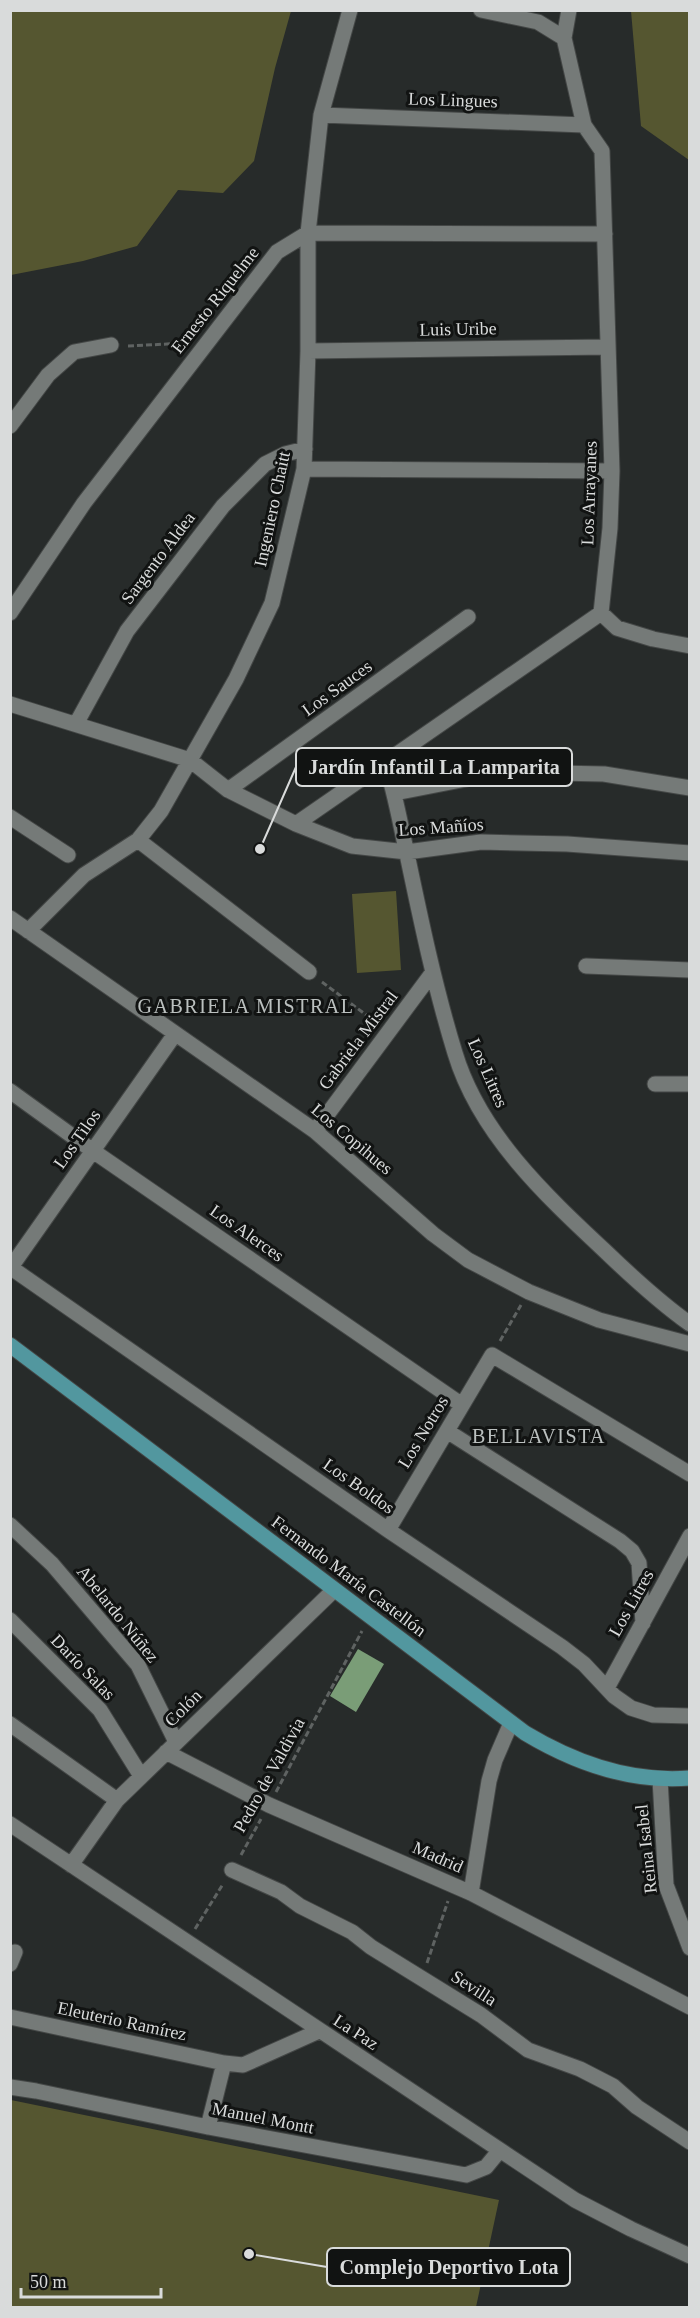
<svg xmlns="http://www.w3.org/2000/svg" width="700" height="2318" viewBox="0 0 700 2318" font-family="'Times New Roman',serif">
<style>
.green{fill:#555630}
.building{fill:#7a9d77}
.lines{fill:none;stroke-linecap:round;stroke-linejoin:round}
.minor-casing{stroke:#444746;stroke-width:17}
.major-casing{stroke:#444746;stroke-width:17}
.path{stroke:#5f6362;stroke-width:3;stroke-dasharray:6 3;stroke-linecap:butt}
.minor{stroke:#757a78;stroke-width:15}
.major{stroke:#52979f;stroke-width:15}
.labels{text-anchor:middle;dominant-baseline:central;stroke-width:6;stroke-linejoin:round;paint-order:stroke}
.street-label{font-size:18px;fill:#d9dbdb;stroke:#111312}
.neighbourhood-label{font-size:20px;letter-spacing:1.5px;fill:#bbc0bf;stroke:#111312}
.leader{fill:none;stroke:#d9dbdb;stroke-width:2}
.callout-dot{fill:#d9dbdb;stroke:#111312;stroke-width:2}
.callout{fill:#111312;stroke:#d9dbdb;stroke-width:2}
.callout-label{font-size:20px;text-anchor:middle;font-weight:bold;fill:#d9dbdb}
</style>
<rect width="100%" height="100%" fill="#272b2a"/>
<path class="green" d="M 11,10 L 291,11 L 275,68 L 254,161 L 223,193 L 178,190 L 137,246 L 83,261 L 11,275 Z
M 631,11 L 689,11 L 689,160 L 641,126 Z
M 396,891 L 401,970 L 357,973 L 352,894 Z
M 11,2100 L 499,2200 L 476,2307 L 11,2307 Z"/>
<path class="building" d="M 358,1649 L 384,1664 L 356,1712 L 330,1696 Z"/>
<g class="lines">
<defs>
<path id="minor" d="M 481,10 L 538,22 L 564,38
M 321,115 L 584,125
M 308,351 L 608,347
M 10,426 L 48,375 L 74,352 L 111,345
M 304,469 L 612,471
M 10,613 L 84,503 L 277,252 L 308,233 L 605,234
M 601,613 L 617,628 L 653,639 L 690,646
M 10,704 L 190,760 L 228,790 L 296,824 L 352,846 L 407,852 L 481,842 L 567,844 L 690,853
M 76,724 L 127,631 L 223,506 L 265,464 L 285,454 L 305,449
M 385,762 C 395,792 400,823 407,854 C 421,921 435,988 455,1053 C 479,1133 545,1195 604,1250 C 631,1276 659,1302 690,1324
M 228,790 L 468,617
M 395,793 L 502,772 L 604,774 L 690,788
M 10,817 L 68,855
M 296,824 L 601,613 L 610,528 L 612,471 L 602,151 L 584,125 L 564,38 L 569,10
M 138,840 L 309,972
M 10,918 L 315,1131 L 433,1234 L 468,1260 L 529,1292 L 599,1320 L 690,1344
M 28,931 L 84,875 L 138,840 L 161,811 L 236,679 L 272,603 L 304,469 L 308,351 L 308,233 L 321,115 L 350,10
M 586,966 L 690,970
M 655,1084 L 690,1084
M 10,1091 L 93,1151 L 462,1405
M 315,1131 L 433,972
M 10,1267 L 388,1530 L 562,1647 L 584,1664 L 614,1696 L 631,1708 L 653,1715 L 690,1716
M 11,1267 L 175,1034
M 447,1431 L 620,1541 L 632,1551 L 639,1563 L 643,1623
M 10,1525 L 52,1564 L 138,1665 L 176,1742
M 388,1530 L 492,1355 L 690,1474
M 10,1620 L 100,1710 L 141,1776
M 607,1688 L 690,1536
M 10,1724 L 117,1800
M 166,1752 L 269,1805 L 471,1893 L 690,2007
M 660,1779 L 666,1885 L 690,1948
M 10,1824 L 575,2200 L 631,2229 L 690,2256
M 71,1865 L 117,1800 L 334,1590
M 232,1870 L 281,1892 L 300,1906 L 352,1932 L 371,1947 L 481,2015 L 528,2050 L 580,2069 L 613,2086 L 637,2107 L 690,2142
M 471,1893 L 489,1781 L 495,1760 L 511,1723
M 10,1964 L 15,1952
M 10,2017 L 224,2063 L 243,2065 L 319,2031
M 10,2087 L 36,2091 L 208,2127 L 466,2175 L 486,2167 L 500,2150
M 208,2127 L 224,2063"/>
<path id="major" d="M 10,1345 L 525,1733 C 575,1763 630,1783 690,1778"/>
</defs>
<use href="#minor" class="minor-casing"/>
<use href="#major" class="major-casing"/>
<path class="path" d="M 128,346 L 187,343
M 322,982 L 377,1023
M 500,1341 L 521,1305
M 276,1792 L 362,1631
M 241,1855 L 261,1819
M 195,1929 L 223,1884
M 427,1963 L 448,1901"/>
<use href="#minor" class="minor"/>
<use href="#major" class="major"/>
</g>
<g class="labels">
<g class="street-label">
<text transform="translate(453 100) rotate(2)">Los Lingues</text>
<text transform="translate(215 300) rotate(-52)">Ernesto Riquelme</text>
<text transform="translate(458 329) rotate(-1)">Luis Uribe</text>
<text transform="translate(589 493) rotate(-88)">Los Arrayanes</text>
<text transform="translate(272 509) rotate(-78)">Ingeniero Chaitt</text>
<text transform="translate(158 558) rotate(-53)">Sargento Aldea</text>
<text transform="translate(337 688) rotate(-36)">Los Sauces</text>
<text transform="translate(441 827) rotate(-4)">Los Mañíos</text>
<text transform="translate(358 1040) rotate(-53)">Gabriela Mistral</text>
<text transform="translate(488 1073) rotate(66)">Los Litres</text>
<text transform="translate(77 1139) rotate(-55)">Los Tilos</text>
<text transform="translate(352 1139) rotate(40)">Los Copihues</text>
<text transform="translate(247 1233) rotate(35)">Los Alerces</text>
<text transform="translate(423 1432) rotate(-59)">Los Notros</text>
<text transform="translate(359 1486) rotate(35)">Los Boldos</text>
<text transform="translate(349 1576) rotate(37)">Fernando María Castellón</text>
<text transform="translate(631 1603) rotate(-61)">Los Litres</text>
<text transform="translate(118 1614) rotate(51)">Abelardo Núñez</text>
<text transform="translate(83 1667) rotate(46)">Darío Salas</text>
<text transform="translate(183 1708) rotate(-45)">Colón</text>
<text transform="translate(269 1775) rotate(-61)">Pedro de Valdivia</text>
<text transform="translate(646 1849) rotate(-96)">Reina Isabel</text>
<text transform="translate(438 1857) rotate(24)">Madrid</text>
<text transform="translate(474 1988) rotate(33)">Sevilla</text>
<text transform="translate(122 2021) rotate(12)">Eleuterio Ramírez</text>
<text transform="translate(356 2032) rotate(33)">La Paz</text>
<text transform="translate(263 2118) rotate(11)">Manuel Montt</text>
</g>
<g class="neighbourhood-label">
<text x="246" y="1006">GABRIELA MISTRAL</text>
<text x="539" y="1436">BELLAVISTA</text>
</g>
</g>
<path class="leader" d="M260 849L296 767M249 2254L327 2267"/>
<g class="callout-dot">
<circle cx="260" cy="849" r="6"/>
<circle cx="249" cy="2254" r="6"/>
</g>
<g class="callout">
<rect x="296" y="748" width="276" height="38" rx="6"/>
<rect x="327" y="2248" width="243" height="38" rx="6"/>
</g>
<g class="callout-label">
<text x="434" y="774">Jardín Infantil La Lamparita</text>
<text x="449" y="2274">Complejo Deportivo Lota</text>
</g>
<rect width="700" height="2318" fill="none" stroke="#d9dbdb" stroke-width="24"/>
<path d="M21 2288v9h140v-9" fill="none" stroke="#d9dbdb" stroke-width="3"/>
<text x="30" y="2288" font-size="18" fill="#d9dbdb" stroke="#111312" stroke-width="4.5" paint-order="stroke">50 m</text>
</svg>
